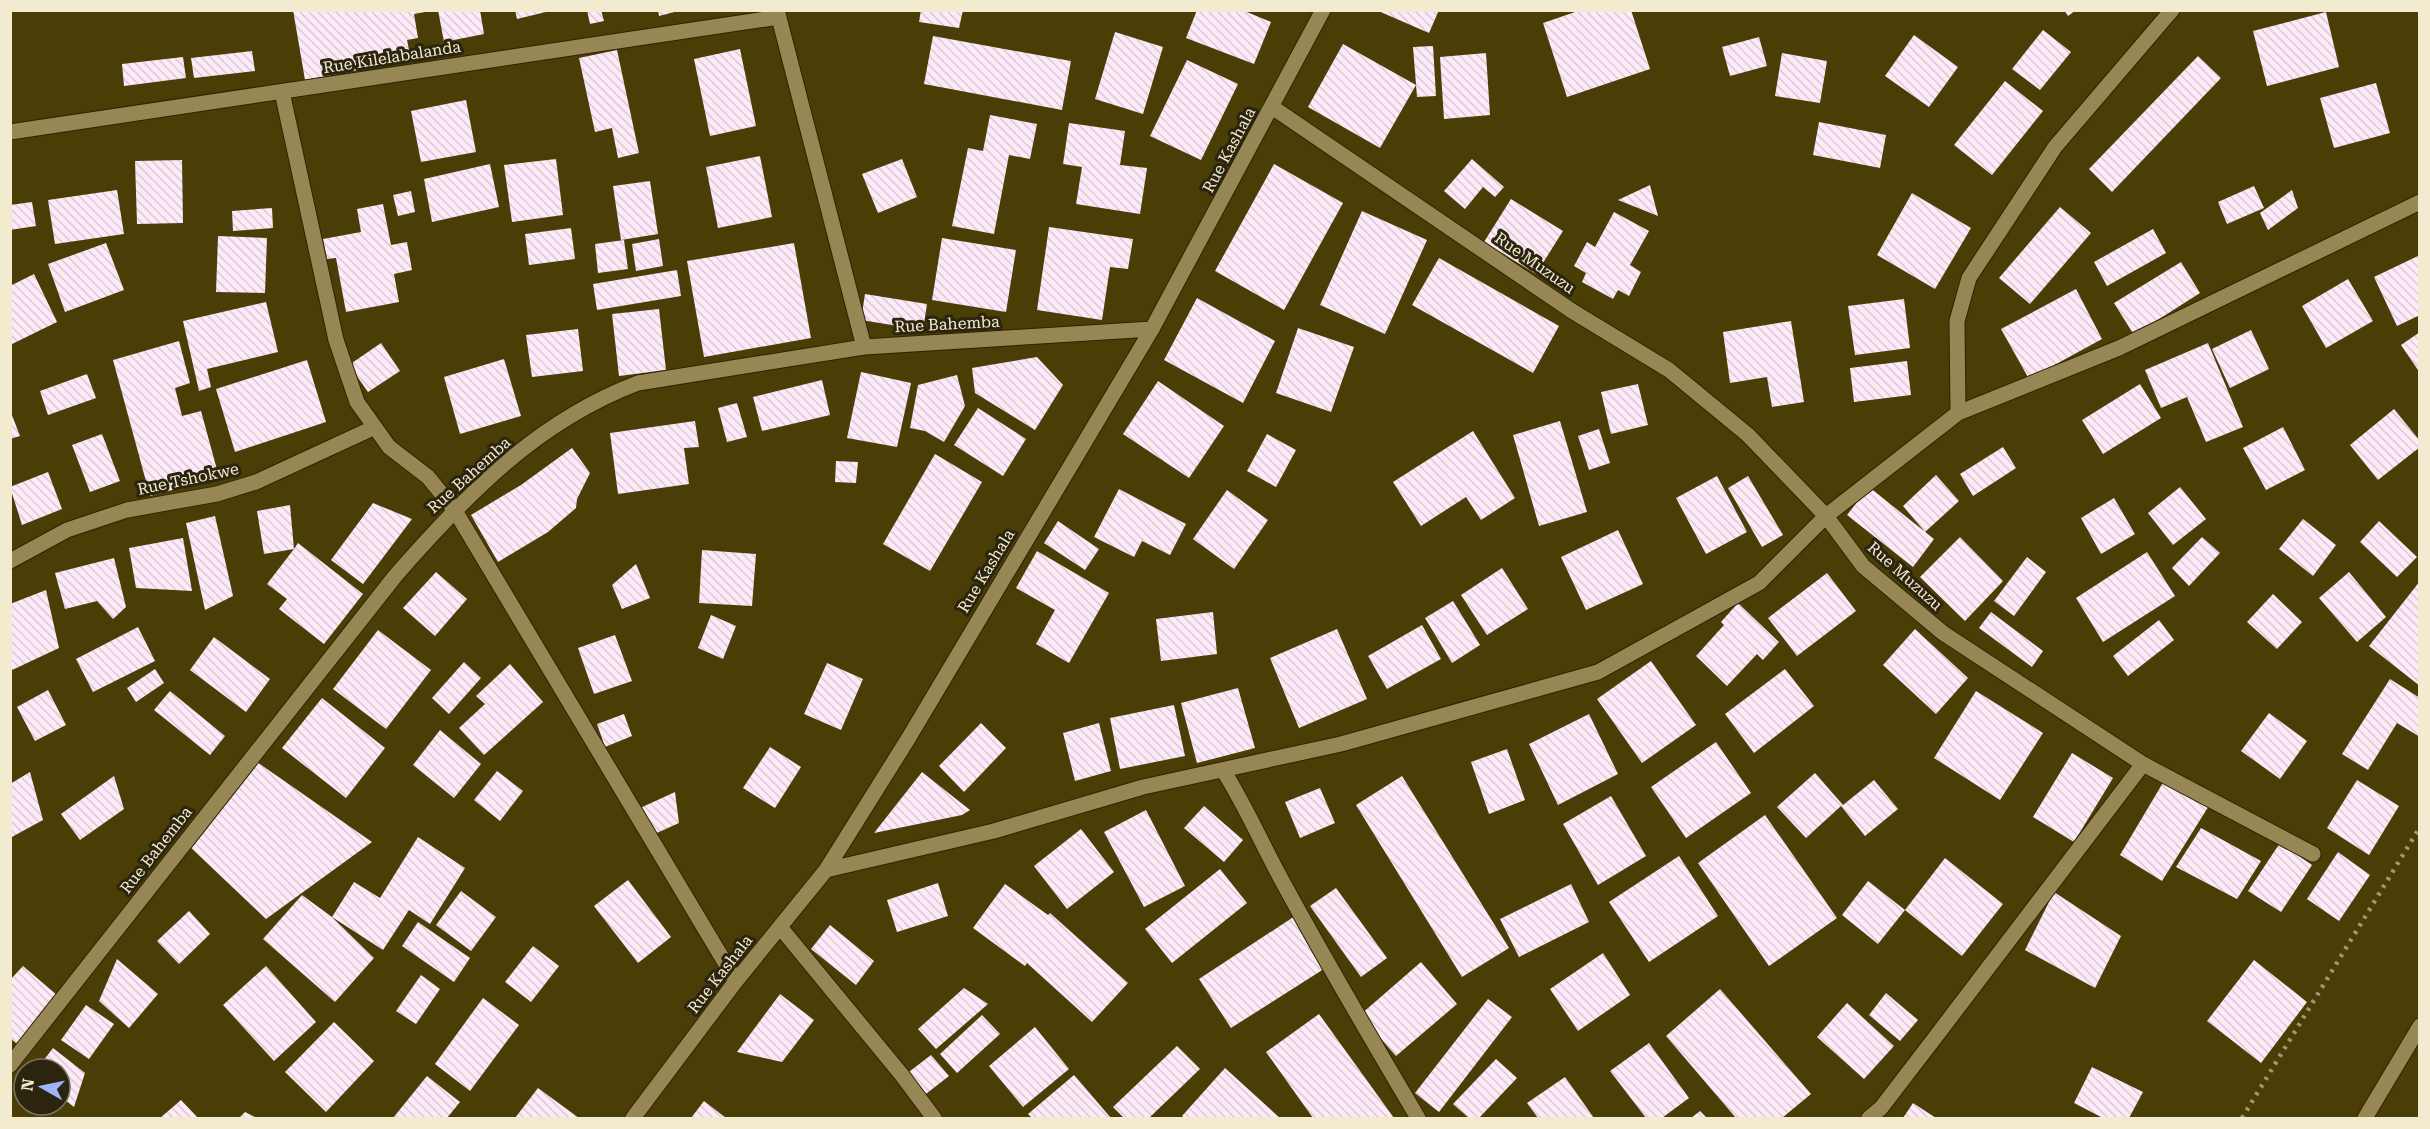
<svg xmlns="http://www.w3.org/2000/svg" width="2430" height="1129" viewBox="0 0 2430 1129" font-family="'Roboto Serif',serif">
<style>
.building{fill:url(#building-back-hatch)}
.lines{fill:none;stroke-linecap:round;stroke-linejoin:round}
.minor-casing{stroke:#2f2400;stroke-width:17}
.secondary-casing{stroke:#2f2400;stroke-width:17}
.minor{stroke:#968755;stroke-width:15}
.secondary{stroke:#968755;stroke-width:15}
.rail{stroke:#a39870;stroke-width:4.5;stroke-dasharray:3 6;stroke-linecap:butt}
.labels{text-anchor:middle;dominant-baseline:central;stroke-width:6;stroke-linejoin:round;paint-order:stroke}
.street-label{font-size:16px;fill:#f2ebd0;stroke:#2b2510}
</style>
<defs>
<pattern id="building-back-hatch" width="6" height="6" patternUnits="userSpaceOnUse" patternTransform="scale(1.5)"><rect width="6" height="6" fill="#fdeaf8"/><path d="M-1 5l2 2M0 0l6 6M5-1l2 2" fill="none" stroke="#d9c9d3"/></pattern>
</defs>
<rect width="100%" height="100%" fill="#4b3d06"/>
<path class="building" d="M 293,10 L 425,10 L 425,12 L 414,14 L 418,38 L 407,40 L 411,60 L 305,80 Z
M 438,10 L 480,10 L 484,34 L 444,42 Z
M 515,10 L 550,10 L 550,11 L 517,19 Z
M 587,10 L 601,10 L 604,21 L 590,24 Z
M 658,10 L 678,10 L 678,11 L 659,16 Z
M 921,10 L 963,10 L 959,28 L 919,22 Z
M 1197,10 L 1242,10 L 1271,22 L 1254,64 L 1186,38 Z
M 1376,10 L 1439,10 L 1429,33 Z
M 1581,10 L 1631,10 L 1650,69 L 1567,97 L 1543,23 Z
M 2064,10 L 2076,10 L 2068,16 Z
M 2326,12 L 2339,67 L 2267,86 L 2253,31 Z
M 2043,30 L 2071,52 L 2040,90 L 2012,69 Z
M 1115,32 L 1163,47 L 1143,114 L 1095,99 Z
M 1914,35 L 1958,67 L 1929,107 L 1885,76 Z
M 933,36 L 1071,61 L 1062,110 L 924,84 Z
M 1759,37 L 1767,66 L 1730,76 L 1722,47 Z
M 1343,44 L 1416,85 L 1380,148 L 1308,107 Z
M 1433,46 L 1436,96 L 1417,97 L 1413,47 Z
M 740,49 L 756,126 L 710,136 L 694,59 Z
M 617,50 L 639,153 L 618,158 L 612,128 L 595,132 L 579,58 Z
M 252,51 L 255,71 L 194,78 L 191,58 Z
M 1486,53 L 1490,115 L 1444,119 L 1440,57 Z
M 1782,53 L 1827,61 L 1820,103 L 1775,96 Z
M 2198,56 L 2221,78 L 2112,192 L 2089,169 Z
M 183,57 L 186,78 L 124,86 L 122,64 Z
M 1187,60 L 1238,84 L 1201,160 L 1150,136 Z
M 2005,81 L 2043,111 L 1992,175 L 1954,145 Z
M 2376,83 L 2390,133 L 2334,148 L 2320,98 Z
M 466,100 L 476,152 L 421,162 L 411,111 Z
M 990,115 L 1037,124 L 1030,159 L 1009,155 L 994,234 L 952,226 L 968,148 L 983,151 Z
M 1819,122 L 1886,135 L 1880,168 L 1813,155 Z
M 1069,123 L 1125,131 L 1120,165 L 1147,168 L 1140,214 L 1076,204 L 1082,167 L 1063,164 Z
M 760,156 L 772,217 L 718,228 L 706,167 Z
M 556,159 L 563,215 L 512,222 L 504,165 Z
M 902,159 L 917,197 L 878,213 L 862,174 Z
M 1472,159 L 1504,187 L 1495,197 L 1483,187 L 1465,209 L 1444,191 Z
M 182,160 L 183,223 L 137,224 L 135,161 Z
M 490,164 L 499,207 L 432,222 L 424,179 Z
M 1274,164 L 1343,203 L 1284,310 L 1215,271 Z
M 650,181 L 658,234 L 621,240 L 613,186 Z
M 1650,185 L 1658,216 L 1618,200 Z
M 2254,186 L 2264,208 L 2227,224 L 2218,202 Z
M 117,190 L 124,234 L 55,244 L 48,200 Z
M 2292,190 L 2298,208 L 2268,230 L 2260,213 Z
M 411,191 L 415,212 L 398,216 L 393,195 Z
M 1912,193 L 1971,228 L 1935,289 L 1877,255 Z
M 1511,199 L 1563,231 L 1536,274 L 1484,242 Z
M 32,202 L 36,226 L 10,230 L 10,205 Z
M 383,204 L 391,245 L 407,242 L 412,270 L 394,274 L 399,302 L 346,312 L 336,258 L 327,259 L 323,239 L 361,232 L 357,209 Z
M 2060,207 L 2091,233 L 2030,304 L 1999,278 Z
M 272,208 L 273,228 L 233,231 L 232,211 Z
M 1362,211 L 1427,240 L 1385,334 L 1320,305 Z
M 1614,212 L 1649,231 L 1630,265 L 1641,272 L 1629,296 L 1618,290 L 1613,299 L 1582,282 L 1586,273 L 1574,266 L 1587,242 L 1595,247 Z
M 1049,227 L 1133,239 L 1128,269 L 1110,267 L 1102,320 L 1037,310 Z
M 571,228 L 575,259 L 529,265 L 525,234 Z
M 2153,229 L 2166,253 L 2107,286 L 2094,262 Z
M 218,236 L 267,238 L 265,293 L 216,292 Z
M 942,238 L 1016,250 L 1006,312 L 932,300 Z
M 659,239 L 663,266 L 636,271 L 632,244 Z
M 624,240 L 628,269 L 598,273 L 595,244 Z
M 106,243 L 124,290 L 65,312 L 48,264 Z
M 794,243 L 811,338 L 704,357 L 687,261 Z
M 2420,255 L 2420,315 L 2397,326 L 2374,277 Z
M 1439,258 L 1559,326 L 1533,373 L 1412,305 Z
M 2181,262 L 2200,293 L 2134,335 L 2114,303 Z
M 677,270 L 681,296 L 597,310 L 593,284 Z
M 34,274 L 57,322 L 10,345 L 10,286 Z
M 2348,279 L 2373,321 L 2326,348 L 2302,306 Z
M 2076,289 L 2102,339 L 2029,379 L 2001,329 Z
M 865,294 L 927,304 L 923,330 L 861,320 Z
M 1197,298 L 1275,341 L 1243,403 L 1164,360 Z
M 1904,299 L 1910,348 L 1855,355 L 1848,306 Z
M 266,302 L 278,352 L 207,369 L 211,387 L 199,391 L 183,321 Z
M 659,309 L 666,370 L 619,376 L 612,314 Z
M 1791,321 L 1804,402 L 1772,407 L 1767,377 L 1730,383 L 1723,332 Z
M 1298,328 L 1354,347 L 1331,412 L 1276,393 Z
M 578,329 L 583,371 L 532,377 L 526,335 Z
M 2251,330 L 2269,369 L 2230,388 L 2212,349 Z
M 2420,332 L 2420,373 L 2401,345 Z
M 179,341 L 190,383 L 175,388 L 182,416 L 201,411 L 219,477 L 150,496 L 113,360 Z
M 381,343 L 400,371 L 368,392 L 349,365 Z
M 2208,343 L 2243,427 L 2206,442 L 2187,397 L 2161,408 L 2145,370 Z
M 1037,357 L 1063,385 L 1035,430 L 975,393 L 972,368 Z
M 504,359 L 521,416 L 460,434 L 444,377 Z
M 307,360 L 326,422 L 235,452 L 216,389 Z
M 1907,361 L 1911,395 L 1854,402 L 1850,368 Z
M 861,372 L 911,383 L 897,447 L 847,438 Z
M 87,374 L 96,398 L 48,415 L 40,391 Z
M 957,375 L 965,406 L 944,442 L 925,431 L 910,428 L 918,385 Z
M 822,380 L 830,415 L 762,431 L 753,397 Z
M 1158,381 L 1224,426 L 1189,478 L 1123,434 Z
M 1638,384 L 1648,425 L 1611,434 L 1601,392 Z
M 2140,384 L 2161,418 L 2103,454 L 2082,420 Z
M 737,403 L 747,437 L 727,442 L 718,408 Z
M 978,408 L 1026,439 L 1003,476 L 954,445 Z
M 2394,409 L 2420,441 L 2420,447 L 2378,480 L 2350,445 Z
M 10,410 L 20,436 L 10,439 Z
M 695,421 L 699,447 L 684,448 L 689,484 L 618,494 L 610,433 Z
M 1560,421 L 1587,512 L 1539,526 L 1513,435 Z
M 2283,427 L 2305,470 L 2266,490 L 2243,448 Z
M 1599,429 L 1610,463 L 1589,470 L 1578,436 Z
M 1473,431 L 1515,498 L 1481,520 L 1466,497 L 1421,526 L 1393,482 Z
M 102,434 L 120,481 L 90,492 L 72,445 Z
M 1267,434 L 1296,450 L 1276,487 L 1247,471 Z
M 2003,447 L 2016,468 L 1973,496 L 1960,474 Z
M 572,448 L 590,473 L 577,499 L 576,508 L 548,532 L 498,562 L 471,515 L 521,485 Z
M 935,454 L 982,482 L 930,571 L 883,544 Z
M 836,461 L 858,462 L 856,483 L 835,482 Z
M 48,472 L 62,509 L 22,525 L 10,487 Z
M 1936,475 L 1959,501 L 1925,532 L 1903,506 Z
M 1717,476 L 1747,532 L 1706,554 L 1676,498 Z
M 1748,476 L 1783,535 L 1762,547 L 1728,488 Z
M 1869,487 L 1934,539 L 1913,567 L 1847,515 Z
M 2180,487 L 2206,519 L 2173,545 L 2148,513 Z
M 1119,489 L 1186,524 L 1170,555 L 1142,541 L 1134,557 L 1094,537 Z
M 1227,490 L 1268,520 L 1234,569 L 1193,539 Z
M 2114,498 L 2135,534 L 2101,554 L 2081,518 Z
M 373,503 L 412,519 L 363,584 L 331,560 Z
M 290,505 L 294,549 L 298,543 L 363,594 L 324,644 L 279,609 L 287,599 L 267,584 L 294,549 L 264,554 L 257,511 Z
M 215,516 L 233,596 L 205,610 L 186,523 Z
M 2303,519 L 2336,545 L 2313,576 L 2279,549 Z
M 1058,521 L 1099,549 L 1085,570 L 1044,543 Z
M 2379,521 L 2417,557 L 2397,577 L 2360,542 Z
M 1618,530 L 1643,584 L 1586,610 L 1561,557 Z
M 1960,537 L 2003,581 L 1965,621 L 1920,577 Z
M 2202,537 L 2220,553 L 2189,586 L 2172,568 Z
M 183,538 L 192,591 L 136,588 L 129,548 Z
M 702,550 L 756,554 L 752,606 L 699,603 Z
M 1037,551 L 1109,593 L 1069,663 L 1036,644 L 1055,610 L 1016,588 Z
M 2147,552 L 2175,596 L 2103,642 L 2076,598 Z
M 2027,557 L 2046,572 L 2014,616 L 1994,601 Z
M 114,558 L 126,607 L 113,619 L 97,601 L 65,609 L 55,573 Z
M 636,564 L 650,598 L 622,609 L 612,585 Z
M 1502,568 L 1528,609 L 1487,635 L 1461,595 Z
M 436,572 L 467,599 L 435,636 L 403,608 Z
M 2349,572 L 2386,617 L 2357,642 L 2319,598 Z
M 1827,573 L 1856,611 L 1797,656 L 1768,618 Z
M 2420,581 L 2420,686 L 2369,646 Z
M 46,590 L 59,648 L 10,671 L 10,604 Z
M 2273,594 L 2302,622 L 2277,649 L 2247,622 Z
M 1453,601 L 1480,645 L 1452,663 L 1425,618 Z
M 1738,603 L 1779,642 L 1763,660 L 1757,654 L 1727,686 L 1696,656 L 1724,625 L 1721,622 Z
M 1213,612 L 1217,654 L 1161,661 L 1156,619 Z
M 1991,612 L 2043,651 L 2032,667 L 1979,628 Z
M 711,615 L 736,626 L 723,659 L 698,648 Z
M 2159,620 L 2174,640 L 2128,676 L 2113,656 Z
M 1422,625 L 1441,659 L 1387,689 L 1368,656 Z
M 138,627 L 155,661 L 93,692 L 76,659 Z
M 1337,629 L 1367,699 L 1299,728 L 1270,658 Z
M 1915,629 L 1968,678 L 1936,714 L 1883,665 Z
M 378,630 L 431,670 L 386,729 L 333,689 Z
M 615,635 L 632,681 L 594,694 L 578,648 Z
M 214,637 L 270,679 L 246,712 L 190,670 Z
M 1651,661 L 1696,725 L 1642,763 L 1597,699 Z
M 464,662 L 481,678 L 449,714 L 432,698 Z
M 827,663 L 863,679 L 841,730 L 804,714 Z
M 510,664 L 543,702 L 484,755 L 459,728 L 485,704 L 476,696 Z
M 155,669 L 164,683 L 136,702 L 127,688 Z
M 1785,669 L 1814,706 L 1754,753 L 1725,714 Z
M 2390,679 L 2420,698 L 2420,737 L 2397,723 L 2368,770 L 2342,754 Z
M 1238,688 L 1255,748 L 1197,763 L 1181,703 Z
M 48,690 L 66,725 L 35,741 L 17,707 Z
M 170,691 L 225,736 L 210,755 L 154,710 Z
M 1976,691 L 2043,733 L 2000,800 L 1934,758 Z
M 322,698 L 385,748 L 346,798 L 282,748 Z
M 1174,705 L 1185,756 L 1120,769 L 1110,718 Z
M 2269,713 L 2307,741 L 2280,779 L 2241,751 Z
M 624,714 L 632,736 L 605,747 L 597,724 Z
M 1589,714 L 1618,774 L 1558,805 L 1529,744 Z
M 981,723 L 1006,748 L 964,792 L 939,766 Z
M 1099,723 L 1111,771 L 1075,781 L 1063,733 Z
M 440,730 L 481,764 L 454,798 L 413,765 Z
M 1716,742 L 1751,793 L 1686,838 L 1651,787 Z
M 770,747 L 801,767 L 775,808 L 743,788 Z
M 1507,749 L 1525,800 L 1489,814 L 1471,762 Z
M 2072,753 L 2113,778 L 2074,842 L 2033,817 Z
M 257,762 L 372,842 L 266,919 L 187,844 Z
M 497,771 L 523,791 L 500,821 L 474,800 Z
M 30,772 L 43,820 L 10,838 L 10,784 Z
M 922,772 L 970,810 L 962,815 L 874,833 Z
M 1815,773 L 1843,805 L 1874,780 L 1898,809 L 1865,836 L 1841,806 L 1806,838 L 1777,807 Z
M 114,776 L 124,809 L 80,840 L 61,814 Z
M 1402,776 L 1509,948 L 1462,977 L 1356,805 Z
M 2357,780 L 2399,806 L 2369,855 L 2327,828 Z
M 2164,781 L 2210,804 L 2162,881 L 2120,855 Z
M 1320,788 L 1335,823 L 1300,838 L 1285,802 Z
M 675,792 L 679,823 L 650,836 L 638,809 Z
M 1611,796 L 1646,856 L 1598,885 L 1563,824 Z
M 1204,806 L 1243,840 L 1224,862 L 1184,828 Z
M 1146,810 L 1185,886 L 1144,907 L 1104,832 Z
M 1765,815 L 1837,918 L 1769,966 L 1698,863 Z
M 2201,828 L 2261,861 L 2237,899 L 2176,867 Z
M 1081,829 L 1114,872 L 1067,909 L 1034,866 Z
M 418,837 L 465,868 L 430,924 L 409,910 L 383,950 L 332,917 L 354,882 L 380,898 Z
M 2280,843 L 2312,865 L 2281,912 L 2248,891 Z
M 2338,852 L 2370,875 L 2339,921 L 2307,899 Z
M 1679,856 L 1718,916 L 1649,962 L 1609,902 Z
M 1945,858 L 2003,904 L 1962,956 L 1905,910 Z
M 1220,869 L 1247,903 L 1172,963 L 1145,929 Z
M 628,880 L 671,937 L 638,963 L 594,906 Z
M 1868,881 L 1905,910 L 1878,944 L 1842,915 Z
M 938,883 L 948,916 L 897,932 L 887,900 Z
M 1005,884 L 1048,915 L 1050,913 L 1128,983 L 1092,1022 L 1027,963 L 1025,966 L 973,928 Z
M 1571,884 L 1589,922 L 1519,957 L 1500,919 Z
M 1336,888 L 1387,958 L 1361,977 L 1310,906 Z
M 461,891 L 496,917 L 471,951 L 436,925 Z
M 2054,892 L 2121,936 L 2095,988 L 2025,950 Z
M 302,895 L 332,917 L 374,958 L 335,1002 L 263,939 Z
M 189,911 L 210,934 L 179,964 L 157,941 Z
M 1295,916 L 1327,967 L 1231,1028 L 1199,979 Z
M 418,922 L 470,958 L 454,982 L 402,946 Z
M 830,925 L 874,961 L 856,985 L 811,949 Z
M 533,946 L 559,966 L 531,1002 L 505,982 Z
M 1603,953 L 1630,995 L 1578,1031 L 1550,989 Z
M 117,959 L 158,994 L 129,1028 L 99,1001 Z
M 2254,960 L 2307,1002 L 2261,1063 L 2207,1021 Z
M 1421,962 L 1457,1004 L 1396,1056 L 1360,1015 Z
M 23,966 L 58,996 L 17,1044 L 10,1038 L 10,980 Z
M 266,966 L 316,1022 L 274,1061 L 223,1005 Z
M 421,975 L 440,989 L 416,1024 L 396,1011 Z
M 964,988 L 988,1004 L 936,1049 L 918,1029 Z
M 1720,989 L 1811,1094 L 1782,1118 L 1736,1118 L 1666,1036 Z
M 1886,993 L 1918,1020 L 1900,1041 L 1869,1015 Z
M 780,994 L 814,1020 L 782,1062 L 737,1052 Z
M 483,998 L 519,1025 L 470,1091 L 435,1064 Z
M 1488,999 L 1512,1017 L 1439,1112 L 1415,1093 Z
M 1847,1003 L 1894,1046 L 1864,1079 L 1817,1037 Z
M 86,1005 L 114,1024 L 89,1059 L 61,1040 Z
M 1319,1014 L 1394,1118 L 1313,1118 L 1266,1052 Z
M 982,1015 L 1000,1034 L 957,1073 L 940,1054 Z
M 334,1022 L 374,1061 L 326,1112 L 285,1072 Z
M 1035,1027 L 1069,1069 L 1023,1107 L 989,1066 Z
M 1649,1043 L 1689,1098 L 1662,1118 L 1646,1118 L 1610,1071 Z
M 1177,1046 L 1200,1069 L 1149,1118 L 1124,1118 L 1113,1107 Z
M 53,1048 L 85,1073 L 74,1107 L 60,1096 L 60,1069 L 37,1069 Z
M 931,1055 L 949,1076 L 922,1097 L 905,1075 Z
M 1496,1059 L 1517,1078 L 1479,1118 L 1469,1118 L 1453,1104 Z
M 2092,1067 L 2143,1092 L 2129,1118 L 2103,1118 L 2074,1103 Z
M 1225,1068 L 1280,1118 L 1185,1118 L 1182,1116 Z
M 1074,1075 L 1111,1118 L 1032,1118 L 1028,1114 Z
M 427,1076 L 460,1102 L 447,1118 L 393,1118 Z
M 1565,1077 L 1594,1118 L 1538,1118 L 1527,1103 Z
M 538,1088 L 579,1118 L 515,1118 Z
M 181,1100 L 198,1118 L 160,1118 Z
M 704,1101 L 726,1118 L 691,1118 Z
M 1913,1103 L 1936,1118 L 1903,1118 Z
M 1700,1111 L 1707,1118 L 1691,1118 Z
M 245,1112 L 257,1118 L 239,1118 Z"/>
<g class="lines">
<defs>
<path id="minor" d="M 777,10 L 864,347
M 282,92 L 336,340 L 357,402 L 389,447 L 428,477 L 454,509 L 736,981
M 1272,107 L 1572,311 L 1669,370 L 1748,435 L 1826,516 L 1863,566 L 1943,633 L 2143,764 L 2313,854
M 10,132 L 779,17
M 1958,413 L 1957,321 L 1969,278 L 2055,147 L 2172,10
M 10,561 L 67,530 L 127,510 L 217,494 L 256,482 L 373,428
M 1223,770 C 1247,808 1264,849 1286,888 C 1328,965 1373,1042 1418,1118
M 826,870 L 994,831 L 1143,787 L 1341,744 L 1598,672 L 1759,583 L 1826,516 L 1958,413 L 2119,348 L 2420,202
M 780,927 L 901,1074 L 934,1118
M 10,1065 L 396,575 C 466,495 537,421 638,383 L 864,347 L 1152,329
M 633,1118 L 736,981 L 826,870 L 908,739 L 1152,329 L 1323,10
M 1869,1118 L 1881,1108 L 1937,1035 L 2143,764"/>
<path id="secondary" d="M 2365,1118 L 2420,1026"/>
</defs>
<use href="#minor" class="minor-casing"/>
<use href="#secondary" class="secondary-casing"/>
<use href="#minor" class="minor"/>
<use href="#secondary" class="secondary"/>
<path class="rail" d="M 2242,1118 L 2420,827"/>
</g>
<g class="labels">
<g class="street-label">
<text transform="translate(392 57) rotate(-9)">Rue Kilelabalanda</text>
<text transform="translate(1229 150) rotate(-62)">Rue Kashala</text>
<text transform="translate(1535 263) rotate(35)">Rue Muzuzu</text>
<text transform="translate(947 324) rotate(-3)">Rue Bahemba</text>
<text transform="translate(469 475) rotate(-42)">Rue Bahemba</text>
<text transform="translate(188 479) rotate(-12)">Rue Tshokwe</text>
<text transform="translate(986 571) rotate(-59)">Rue Kashala</text>
<text transform="translate(1905 576) rotate(42)">Rue Muzuzu</text>
<text transform="translate(156 850) rotate(-52)">Rue Bahemba</text>
<text transform="translate(720 974) rotate(-52)">Rue Kashala</text>
</g>
</g>
<rect width="2430" height="1129" fill="none" stroke="#f2ebd0" stroke-width="24"/>
<g transform="translate(42 1087) rotate(279)"><circle r="28" fill="#2b2510" stroke="#7b745d" stroke-width="1.5"/>
<path d="M0-4.5L10 22L0 15L-10 22Z" fill="#a1b3fd"/>
<text y="-9" font-size="16" font-weight="bold" text-anchor="middle" fill="#f2ebd0">N</text>
</g>
</svg>
